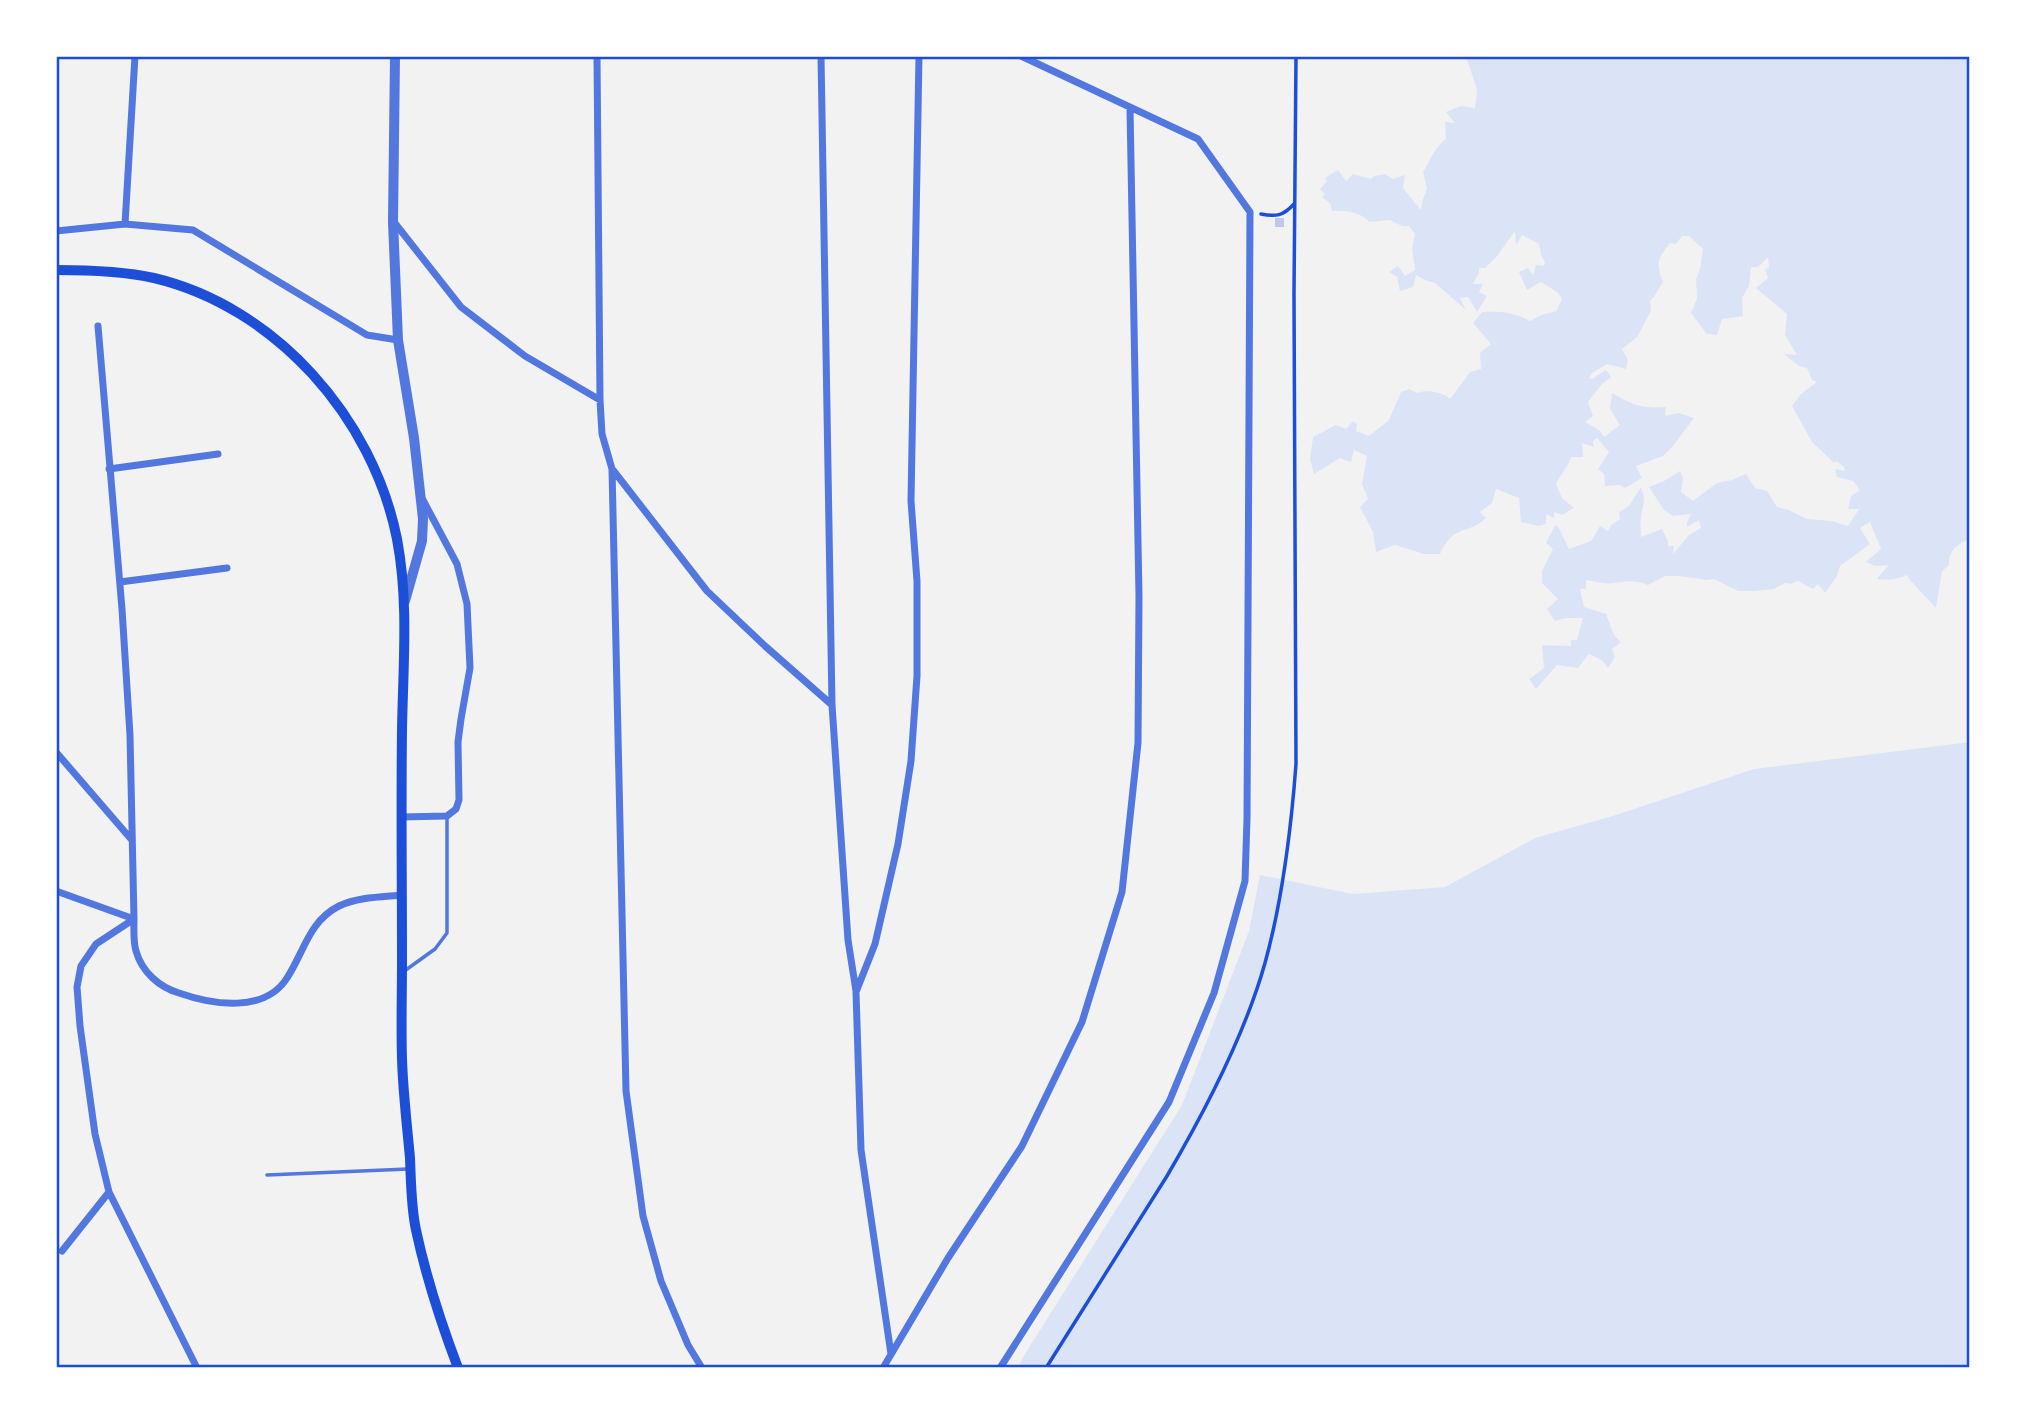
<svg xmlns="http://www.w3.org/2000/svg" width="2026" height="1424" viewBox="0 0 2026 1424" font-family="Jost,sans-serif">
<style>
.green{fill:#dbe4f7}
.building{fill:#bdc9ec}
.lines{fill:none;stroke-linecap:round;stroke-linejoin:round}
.path{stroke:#1d4ed8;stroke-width:3.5}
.service{stroke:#5277de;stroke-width:3.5}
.minor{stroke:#5277de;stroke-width:7}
.tertiary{stroke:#5277de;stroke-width:10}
.secondary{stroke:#1d4ed8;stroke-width:10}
.neatline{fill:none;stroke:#1d4ed8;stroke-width:2.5}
</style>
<rect width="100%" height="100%" fill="#f2f2f2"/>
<path class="green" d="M 1466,56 L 1970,56 L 1970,519 L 1968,520 L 1970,539 C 1958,543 1948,551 1949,565 L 1942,571 L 1936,608 L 1910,580 L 1907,575 C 1898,579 1887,581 1877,579 L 1889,565 L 1875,566 L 1866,562 L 1881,549 L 1870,522 L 1860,528 L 1870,544 L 1840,566 L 1837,576 L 1825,593 L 1818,584 L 1813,589 L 1798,581 L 1790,584 L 1785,583 L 1774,589 L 1754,591 L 1738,591 L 1714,579 L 1706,580 L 1679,576 L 1665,576 L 1648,585 C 1635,580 1627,581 1614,583 C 1606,585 1594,581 1586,580 L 1586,589 L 1580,589 L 1584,607 L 1606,614 L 1614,635 L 1621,642 L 1612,649 L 1615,657 L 1608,668 L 1602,660 L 1589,654 L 1578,668 L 1557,665 L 1536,689 L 1529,679 L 1544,668 L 1542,645 L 1571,646 L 1571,640 L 1577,640 L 1583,618 L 1566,618 L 1555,621 L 1547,609 L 1558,599 L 1542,583 L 1542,571 L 1553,549 L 1546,543 L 1555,525 L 1559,528 L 1569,549 L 1591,541 L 1600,526 L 1608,531 L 1611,525 L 1620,519 L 1619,512 L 1629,506 L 1641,487 C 1647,505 1642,502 1641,518 C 1640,524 1641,531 1641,537 L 1662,529 L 1668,541 L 1668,546 L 1674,546 L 1673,554 L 1689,535 L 1701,528 L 1699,520 L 1687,527 L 1687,522 L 1691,514 L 1673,516 L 1664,510 L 1649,487 L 1664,481 L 1680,471 L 1683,478 L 1681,492 L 1693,501 L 1717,483 L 1732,480 L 1746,474 L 1755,488 L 1767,491 L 1777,507 L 1789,510 L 1807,519 L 1832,521 L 1848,526 L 1859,509 L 1848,509 L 1851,496 L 1860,490 L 1853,481 L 1837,477 L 1835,469 L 1845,471 L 1844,467 L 1838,462 L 1833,462 L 1812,442 L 1792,406 L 1801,394 L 1817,382 L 1812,380 L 1807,368 L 1799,366 L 1784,354 L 1797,355 L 1785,335 L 1787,314 L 1756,288 L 1768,278 L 1765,270 L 1769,267 L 1768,257 L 1758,267 L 1751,267 L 1749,286 L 1742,298 L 1743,316 L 1722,319 L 1717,335 L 1707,334 L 1691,313 L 1697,298 L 1696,279 L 1700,269 L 1703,249 L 1689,236 L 1682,236 L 1676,244 L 1670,243 C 1657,259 1656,264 1663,282 L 1654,297 L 1650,301 L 1651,311 L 1637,337 L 1622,349 L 1628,360 L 1626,369 L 1607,364 L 1592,373 L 1589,378 L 1592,379 L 1606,370 L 1611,377 L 1602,384 L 1588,402 L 1593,416 L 1585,422 L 1599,430 L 1604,437 L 1620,425 L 1610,409 L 1612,393 C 1633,405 1642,409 1666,407 L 1665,416 L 1679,413 L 1694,418 L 1673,446 L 1663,456 L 1636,466 L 1642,478 L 1625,488 L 1620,485 L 1605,486 L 1604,474 L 1598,469 L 1609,452 L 1597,438 L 1593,441 L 1594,447 L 1582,443 L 1583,457 L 1571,457 C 1568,467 1561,474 1556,484 L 1562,498 L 1574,508 L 1562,515 L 1554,512 L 1554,518 L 1546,514 L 1546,524 L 1539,526 L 1521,522 L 1519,498 L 1496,489 L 1492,503 L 1480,512 L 1486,518 C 1467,536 1455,522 1440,554 L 1424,554 L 1395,545 L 1376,552 L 1373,532 L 1360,507 L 1368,499 L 1362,484 L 1367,456 L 1354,450 L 1351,462 L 1340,458 L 1314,474 L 1310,459 L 1313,437 L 1336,425 L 1346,429 L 1353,421 L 1357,424 L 1356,431 L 1369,436 L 1389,420 L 1401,392 L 1409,389 L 1417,393 C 1426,389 1443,392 1450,399 L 1470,372 L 1481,369 L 1480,353 L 1491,344 L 1473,323 L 1482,312 C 1500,311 1514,312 1530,321 L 1541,315 L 1556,311 L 1562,299 L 1557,292 L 1541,282 L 1527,290 L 1519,272 L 1528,268 L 1533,275 L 1536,265 L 1544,266 L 1545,263 L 1541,255 L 1539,244 L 1522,235 L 1516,245 L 1515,231 L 1497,256 L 1485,268 L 1479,268 L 1479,273 L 1473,284 L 1483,284 L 1479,292 L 1487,296 L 1477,312 L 1468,297 L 1460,298 L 1466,310 L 1435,283 L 1427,281 L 1416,275 L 1413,287 L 1400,291 L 1397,277 L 1389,272 L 1398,266 L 1405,276 L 1415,270 L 1412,248 L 1415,234 L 1409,226 L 1402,226 L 1390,220 L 1369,222 C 1362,212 1344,210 1332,211 L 1330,203 L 1322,197 L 1325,194 L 1320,189 L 1327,181 L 1325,178 L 1338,170 L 1346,181 L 1353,174 L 1371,179 L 1374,176 L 1385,174 L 1393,179 L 1405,175 L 1403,188 L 1421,210 L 1423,199 L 1427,189 L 1423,172 C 1432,158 1433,149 1446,139 L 1445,122 L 1455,123 L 1446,112 L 1461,106 L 1475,108 L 1477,90 Z
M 1970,742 L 1970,1368 L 1018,1368 L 1023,1357 L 1182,1105 L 1249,931 L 1260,875 L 1353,894 L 1445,887 L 1535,838 L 1616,815 L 1754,769 Z"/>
<path class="building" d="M 1275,218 L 1284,218 L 1284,227 L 1275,227 Z"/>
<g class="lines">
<path class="path" d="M 1261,214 C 1276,217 1283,216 1294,204
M 1046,1368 L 1167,1176 C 1204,1113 1245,1034 1265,963 C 1283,898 1291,831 1296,764 L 1294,294 L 1296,56"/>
<path class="service" d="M 403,972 L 435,949 L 447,933 L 447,818
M 267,1175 L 408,1169"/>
<path class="minor" d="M 597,56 L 600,400 L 602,434 L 612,469 L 626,1091 L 643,1216 L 661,1281 L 688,1345 L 702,1368
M 821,56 L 832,705 L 848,940 L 856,991
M 394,222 L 461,307 L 525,356 L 600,400
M 125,224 L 135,56
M 56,231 L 125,224 L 193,230 L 367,335 L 398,340
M 98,326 L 122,609 L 130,735 L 134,919 L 96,944 L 81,966 L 77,987 L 80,1026 L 95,1134 L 109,1192 L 197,1368
M 109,469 L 218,454
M 613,470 L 707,591 L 765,646 L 832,705
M 120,582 L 227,568
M 56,752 L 131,839
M 401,817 L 447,816 L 456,809 L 459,800 L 458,742 L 461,719 L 470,668 L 467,604 L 457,564 L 423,500
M 56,891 L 134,919 C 134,929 133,941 136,951 C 142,972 159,987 179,993 C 213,1005 265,1013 287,978 C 304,952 309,921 339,906 C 358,897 381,897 402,895
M 62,1251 L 109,1192
M 891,1354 L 861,1150 L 856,992 L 875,944 L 898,844 L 911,761 L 917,676 L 917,581 L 911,501 L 919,56
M 883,1368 L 948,1258 L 1022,1146 L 1082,1022 L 1122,892 L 1138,743 L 1139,596 L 1130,108
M 1000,1368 L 1169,1102 L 1214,993 L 1245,881 L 1247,819 L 1250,212 L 1198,139 L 1021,56"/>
<path class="tertiary" d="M 395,56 L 393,222 L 398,340 L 414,438 L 423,519 L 422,541 L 405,601"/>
<path class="secondary" d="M 56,270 C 88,270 123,271 154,278 C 276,307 373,418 397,539 C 409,602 403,667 402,730 C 401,807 402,884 402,960 C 402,993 401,1026 402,1059 C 403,1092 407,1125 410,1158 C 411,1181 411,1207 416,1230 C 426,1277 441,1323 458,1368"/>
</g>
<rect width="2026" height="1424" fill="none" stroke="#ffffff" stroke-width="116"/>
<rect x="58" y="58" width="1910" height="1308" class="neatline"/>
</svg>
